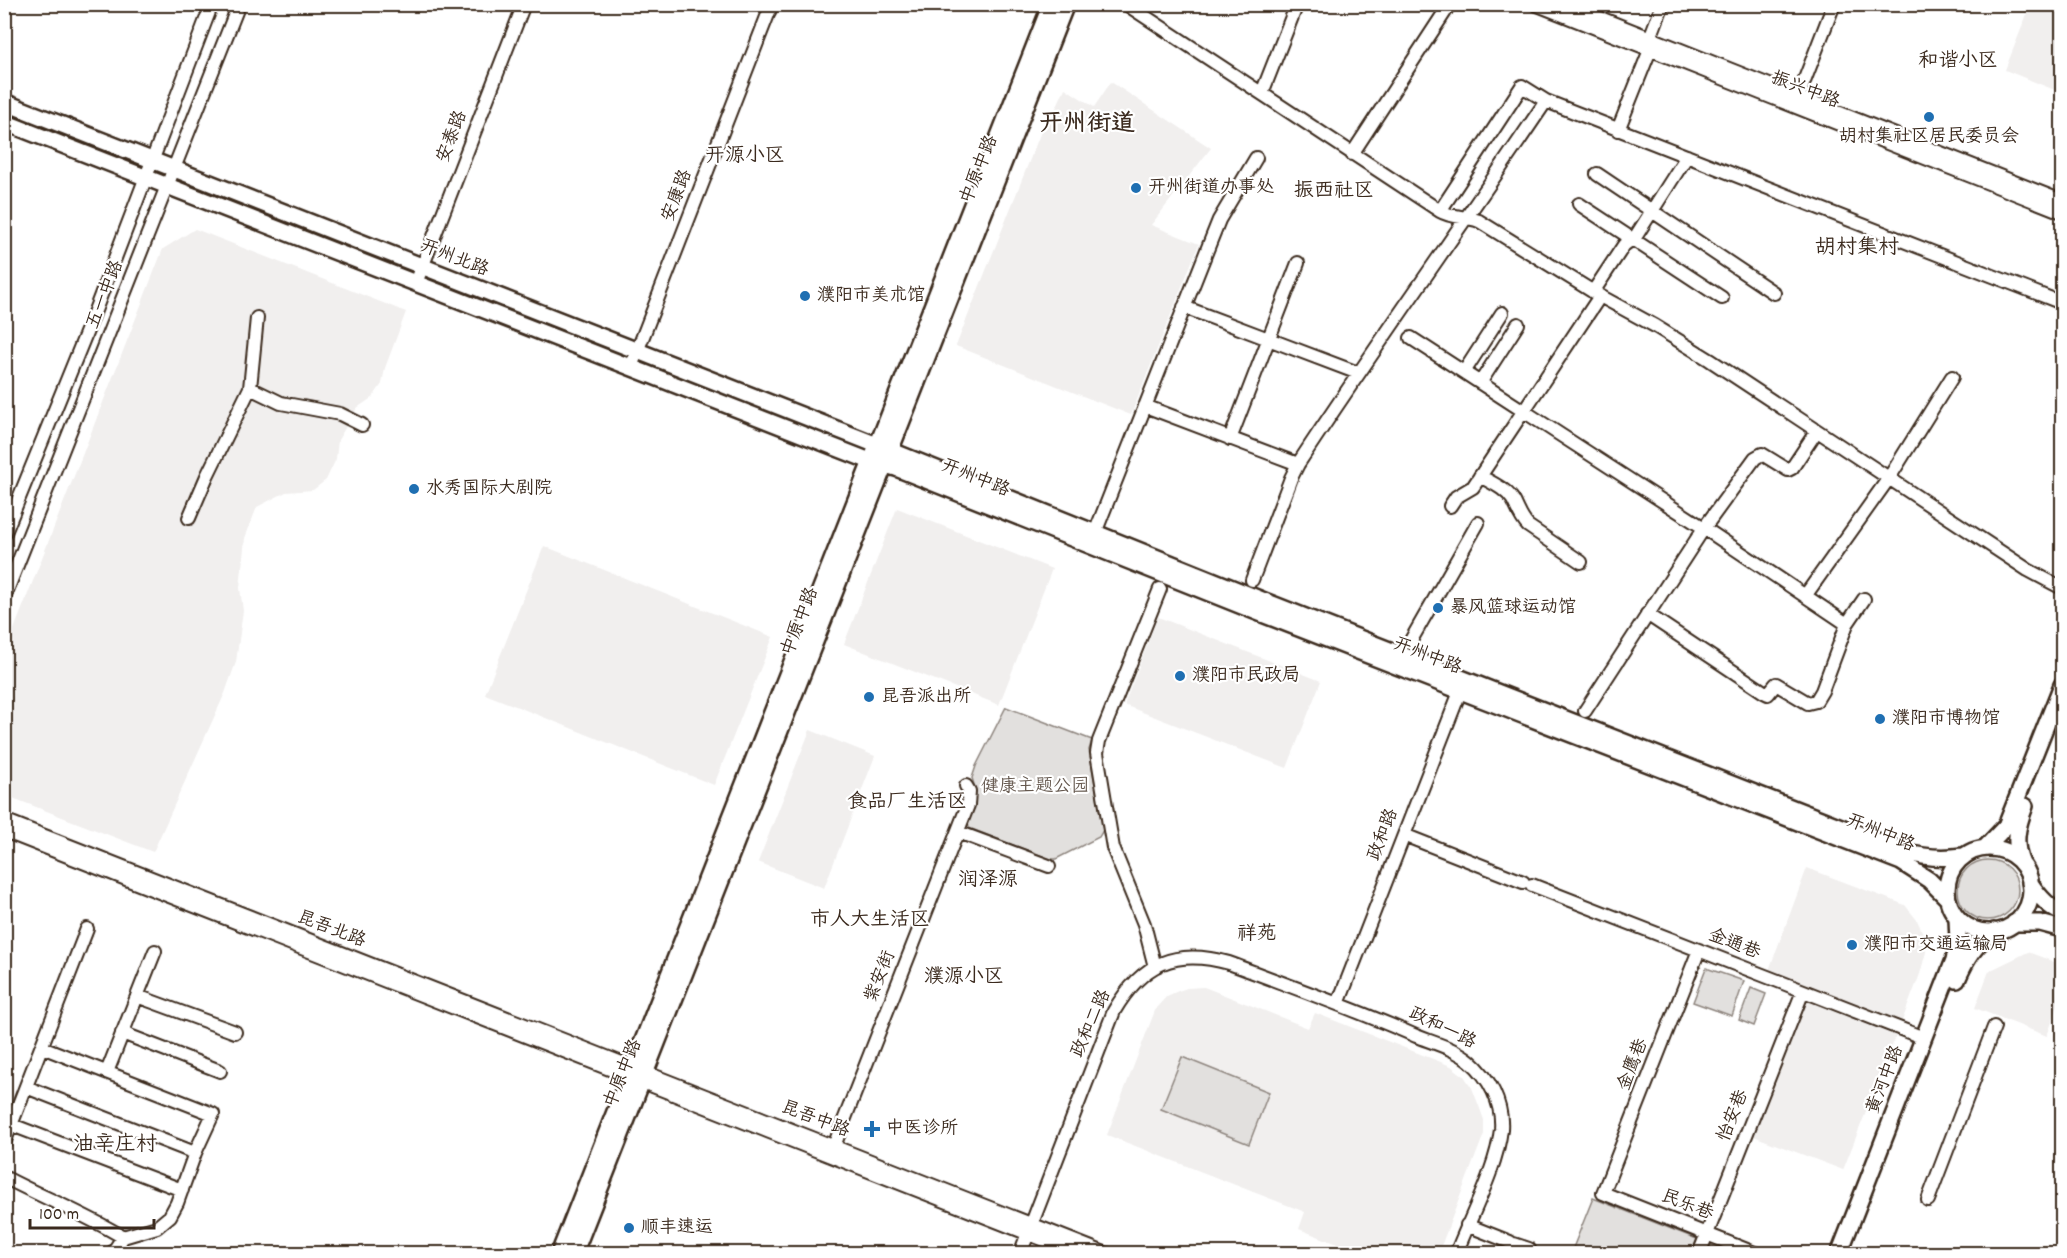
<svg xmlns="http://www.w3.org/2000/svg" width="2067" height="1258" viewBox="0 0 2067 1258" font-family="Dekko,'LXGW WenKai TC',sans-serif">
<style>
.built{fill:#f1efee}
.green{fill:#e2e0de;stroke:#8e857e;stroke-width:1.5}
.lines{fill:none;stroke-linecap:round;stroke-linejoin:round}
.minor-casing{stroke:#3b2a1e;stroke-width:16}
.major-casing{stroke:#3b2a1e;stroke-width:20}
.minor{stroke:#fff;stroke-width:12}
.major{stroke:#fff;stroke-width:15}
.poi-dot{fill:#1f6fb2;stroke:#fff;stroke-width:2}
.labels{text-anchor:middle;dominant-baseline:central;stroke-width:4.5;stroke-linejoin:round;paint-order:stroke}
.street-label{font-size:18px;fill:#3b2a1e;stroke:#fff}
.poi-label{font-size:18px;fill:#3b2a1e;stroke:#fff;text-anchor:start}
.park-label{font-size:18px;fill:#65584e;stroke:#fff}
.neighbourhood-label{font-size:20px;fill:#3b2a1e;stroke:#fff}
.quarter-label{font-size:21px;fill:#3b2a1e;stroke:#fff}
.district-label{font-size:24px;font-weight:bold;fill:#3b2a1e;stroke:#fff}
</style>
<rect width="100%" height="100%" fill="#fff"/>
<filter id="ink" filterUnits="userSpaceOnUse"><feTurbulence type="fractalNoise" baseFrequency=".0167" numOctaves="2"/><feDisplacementMap in="SourceGraphic" scale="12" xChannelSelector="R" yChannelSelector="G"/><feConvolveMatrix kernelMatrix="1 2 1 2 8 2 1 2 1" color-interpolation-filters="sRGB"/></filter>
<g filter="url(#ink)">
<path class="built" d="M 2031,4 L 2041,5 L 2062,13 L 2062,93 L 2005,70 Z
M 1111,82 L 1211,148 L 1151,225 L 1199,244 L 1131,415 L 956,346 L 1044,124 L 1052,117 L 1065,88 L 1094,107 Z
M 195,229 L 406,312 L 385,368 L 382,384 L 373,397 L 357,408 L 338,440 L 336,459 L 326,480 L 313,490 L 286,492 L 257,507 L 245,538 L 240,588 L 243,611 L 236,662 L 225,693 L 153,852 L 5,795 L 4,655 L 163,249 Z
M 897,508 L 1052,569 L 999,705 L 844,644 Z
M 544,546 L 773,637 L 714,785 L 485,694 Z
M 1158,617 L 1321,681 L 1287,768 L 1124,705 Z
M 810,730 L 875,756 L 824,888 L 758,862 Z
M 1807,868 L 1905,905 L 1917,920 L 1925,938 L 1926,952 L 1920,974 L 1902,1021 L 1769,970 Z
M 2028,952 L 2062,965 L 2062,994 L 2047,1036 L 1975,1008 L 1989,971 Z
M 1204,987 L 1308,1028 L 1315,1013 L 1451,1066 L 1464,1076 L 1472,1088 L 1479,1106 L 1484,1120 L 1484,1134 L 1438,1254 L 1361,1253 L 1299,1229 L 1305,1212 L 1107,1135 L 1156,1008 L 1167,996 L 1178,991 L 1187,988 Z
M 1804,1000 L 1896,1036 L 1843,1170 L 1751,1135 Z"/>
<path class="green" d="M 1006,707 L 1092,740 L 1089,750 L 1103,830 L 1099,837 L 1056,859 L 1050,859 L 969,828 L 968,823 L 975,798 L 976,791 L 972,778 L 976,766 Z
M1958 890a30 30 0 1 1 60 0a30 30 0 1 1-60 0Z
M 1706,968 L 1744,981 L 1732,1016 L 1693,1002 Z
M 1751,988 L 1766,994 L 1754,1026 L 1739,1020 Z
M 1182,1057 L 1269,1092 L 1249,1144 L 1161,1109 Z
M 1593,1198 L 1697,1239 L 1691,1253 L 1571,1253 Z"/>
<g class="lines">
<defs>
<path id="minor" d="M 1126,4 L 1440,211 C 1452,218 1465,216 1479,221 L 1600,296 L 1655,326 L 1710,360 L 2028,570 L 2062,588
M 1535,4 L 2062,212
M 1565,4 L 2062,201
M 1650,38 L 1663,4
M 1262,93 L 1297,4
M 1798,97 L 1834,4
M 1618,130 L 1650,50
M 1352,154 L 1450,4
M 1597,174 L 1774,293
M 1579,204 L 1722,298
M 1440,211 L 1522,86 L 1546,101 L 2062,303
M 416,283 L 524,4
M 1593,292 L 1624,245 L 1636,236 L 1687,156
M 1184,307 L 1358,373
M 1411,338 L 1704,528 L 1847,624 L 1864,599
M 631,367 L 772,4
M 1464,372 L 1502,313
M 1480,383 L 1518,324
M 250,388 L 281,403 L 340,414 L 362,425
M 1145,406 L 1298,464
M 1230,439 L 1298,263
M 1480,476 C 1492,483 1505,488 1513,500 C 1518,509 1520,518 1528,526 L 1581,562
M 1450,506 L 1456,497 L 1473,487 L 1600,296
M 189,518 L 207,476 L 250,388 L 257,318
M 1095,533 L 1209,245 L 1219,220 L 1256,158
M 4,535 L 91,321 L 212,4
M 1252,580 L 1291,478 L 1298,464 C 1378,342 1464,223 1546,101
M 1805,596 L 1889,478 L 1952,377
M 4,598 L 239,4
M 1647,614 L 1764,692 L 1768,694 L 1776,684 L 1808,703 L 1816,701 L 1822,691 L 1847,624
M 1410,642 L 1478,523
M 1585,711 L 1704,528 L 1755,458 L 1762,454 L 1788,470 L 1792,468 L 1816,432
M 4,820 L 1107,1254
M 4,831 L 1080,1254
M 958,832 L 1049,866
M 1404,835 L 1523,882
M 1532,885 L 1924,1038
M 1699,950 L 1603,1193 L 1757,1254
M 1155,967 L 1144,924 L 1113,848 L 1097,753 L 1099,741 L 1160,589
M 137,996 L 235,1032
M 1338,1004 L 1463,684
M 122,1033 L 220,1071
M 42,1047 L 213,1114 L 195,1153 L 177,1203 L 170,1216 L 157,1227 L 123,1237 L 112,1254
M 107,1072 L 155,951
M 26,1087 L 195,1153
M 12,1125 L 182,1190
M 4,1143 L 87,929
M 834,1146 L 968,805 L 969,791 L 966,786
M 4,1177 C 44,1198 85,1214 123,1237
M 1928,1200 L 1994,1027
M 1467,1225 L 1510,1242
M 1514,1244 L 1529,1249 L 1527,1254
M 1020,1254 L 1114,1011 C 1142,963 1175,948 1229,963 C 1292,987 1355,1009 1416,1036 C 1434,1043 1456,1049 1470,1061 C 1489,1077 1503,1104 1501,1129 C 1497,1168 1470,1217 1456,1254
M 1699,1254 L 1803,991"/>
<path id="major" d="M 4,102 L 877,445 L 1262,600 L 1905,852 C 1925,858 1942,859 1963,856
M 4,122 L 870,461 L 896,468 L 1257,612 L 1901,862 L 1929,880 L 1947,898
M1947 890a42 42 0 1 1 84 0a42 42 0 1 1-84 0Z
M 1985,848 L 2006,826 L 2062,685
M 2022,864 C 2013,843 2017,827 2025,806
M 2030,883 C 2038,895 2049,908 2062,913
M 2014,923 L 2040,923 L 2062,929
M 1957,980 C 1966,959 1975,944 1994,931
M 559,1254 L 1051,4
M 574,1254 L 1066,4
M 1839,1254 L 1954,960 L 1958,942 L 1957,918"/>
</defs>
<use href="#minor" class="minor-casing"/>
<use href="#major" class="major-casing"/>
<use href="#minor" class="minor"/>
<use href="#major" class="major"/>
</g>
</g>
<g class="poi-dot">
<circle cx="1929" cy="117" r="6"/>
<circle cx="1136" cy="188" r="6"/>
<circle cx="805" cy="296" r="6"/>
<circle cx="414" cy="489" r="6"/>
<circle cx="1438" cy="608" r="6"/>
<circle cx="1180" cy="676" r="6"/>
<circle cx="869" cy="697" r="6"/>
<circle cx="1880" cy="719" r="6"/>
<circle cx="1852" cy="945" r="6"/>
<path d="M869 1120h6v6h6v6h-6v6h-6v-6h-6v-6h6z"/>
<circle cx="629" cy="1228" r="6"/>
</g>
<g class="labels">
<g class="street-label">
<text transform="translate(1805 91) rotate(21)">振兴中路</text>
<text transform="translate(453 137) rotate(-69)">安泰路</text>
<text transform="translate(980 170) rotate(-68)">中原中路</text>
<text transform="translate(678 196) rotate(-69)">安康路</text>
<text transform="translate(454 259) rotate(21)">开州北路</text>
<text transform="translate(106 295) rotate(-69)">五一中路</text>
<text transform="translate(975 479) rotate(22)">开州中路</text>
<text transform="translate(801 622) rotate(-69)">中原中路</text>
<text transform="translate(1427 657) rotate(21)">开州中路</text>
<text transform="translate(1880 834) rotate(22)">开州中路</text>
<text transform="translate(1384 835) rotate(-69)">政和路</text>
<text transform="translate(331 930) rotate(21)">昆吾北路</text>
<text transform="translate(1734 945) rotate(21)">金通巷</text>
<text transform="translate(881 977) rotate(-68)">紫安街</text>
<text transform="translate(1092 1024) rotate(-66)">政和二路</text>
<text transform="translate(1442 1029) rotate(26)">政和一路</text>
<text transform="translate(1634 1065) rotate(-69)">金鹰巷</text>
<text transform="translate(624 1074) rotate(-68)">中原中路</text>
<text transform="translate(1886 1080) rotate(-69)">黄河中路</text>
<text transform="translate(1734 1116) rotate(-68)">怡安巷</text>
<text transform="translate(815 1120) rotate(21)">昆吾中路</text>
<text transform="translate(1687 1206) rotate(21)">民乐巷</text>
</g>
<g class="poi-label">
<text x="1929" y="137" text-anchor="middle">胡村集社区居民委员会</text>
<text x="1148" y="188">开州街道办事处</text>
<text x="817" y="296">濮阳市美术馆</text>
<text x="426" y="489">水秀国际大剧院</text>
<text x="1450" y="608">暴风篮球运动馆</text>
<text x="1192" y="676">濮阳市民政局</text>
<text x="881" y="697">昆吾派出所</text>
<text x="1892" y="719">濮阳市博物馆</text>
<text x="1864" y="945">濮阳市交通运输局</text>
<text x="886" y="1129">中医诊所</text>
<text x="641" y="1228">顺丰速运</text>
</g>
<g class="park-label">
<text x="1035" y="787">健康主题公园</text>
</g>
<g class="neighbourhood-label">
<text x="1958" y="62">和谐小区</text>
<text x="745" y="157">开源小区</text>
<text x="1334" y="192">振西社区</text>
<text x="907" y="803">食品厂生活区</text>
<text x="988" y="881">润泽源</text>
<text x="870" y="921">市人大生活区</text>
<text x="1257" y="935">祥苑</text>
<text x="964" y="978">濮源小区</text>
</g>
<g class="quarter-label">
<text x="1857" y="249">胡村集村</text>
<text x="115" y="1146">油辛庄村</text>
</g>
<g class="district-label">
<text x="1087" y="125">开州街道</text>
</g>
</g>
<rect width="2067" height="1258" fill="none" stroke="#fff" stroke-width="24"/>
<rect x="12" y="12" width="2043" height="1234" fill="none" stroke="#3b2a1e" stroke-width="2" filter="url(#ink)"/>
<path d="M30 1219v9h124v-9" fill="none" stroke="#3b2a1e" stroke-width="3"/>
<text x="39" y="1219" font-size="18" fill="#3b2a1e" stroke="#ffffff" stroke-width="4.5" paint-order="stroke">100 m</text>
</svg>
